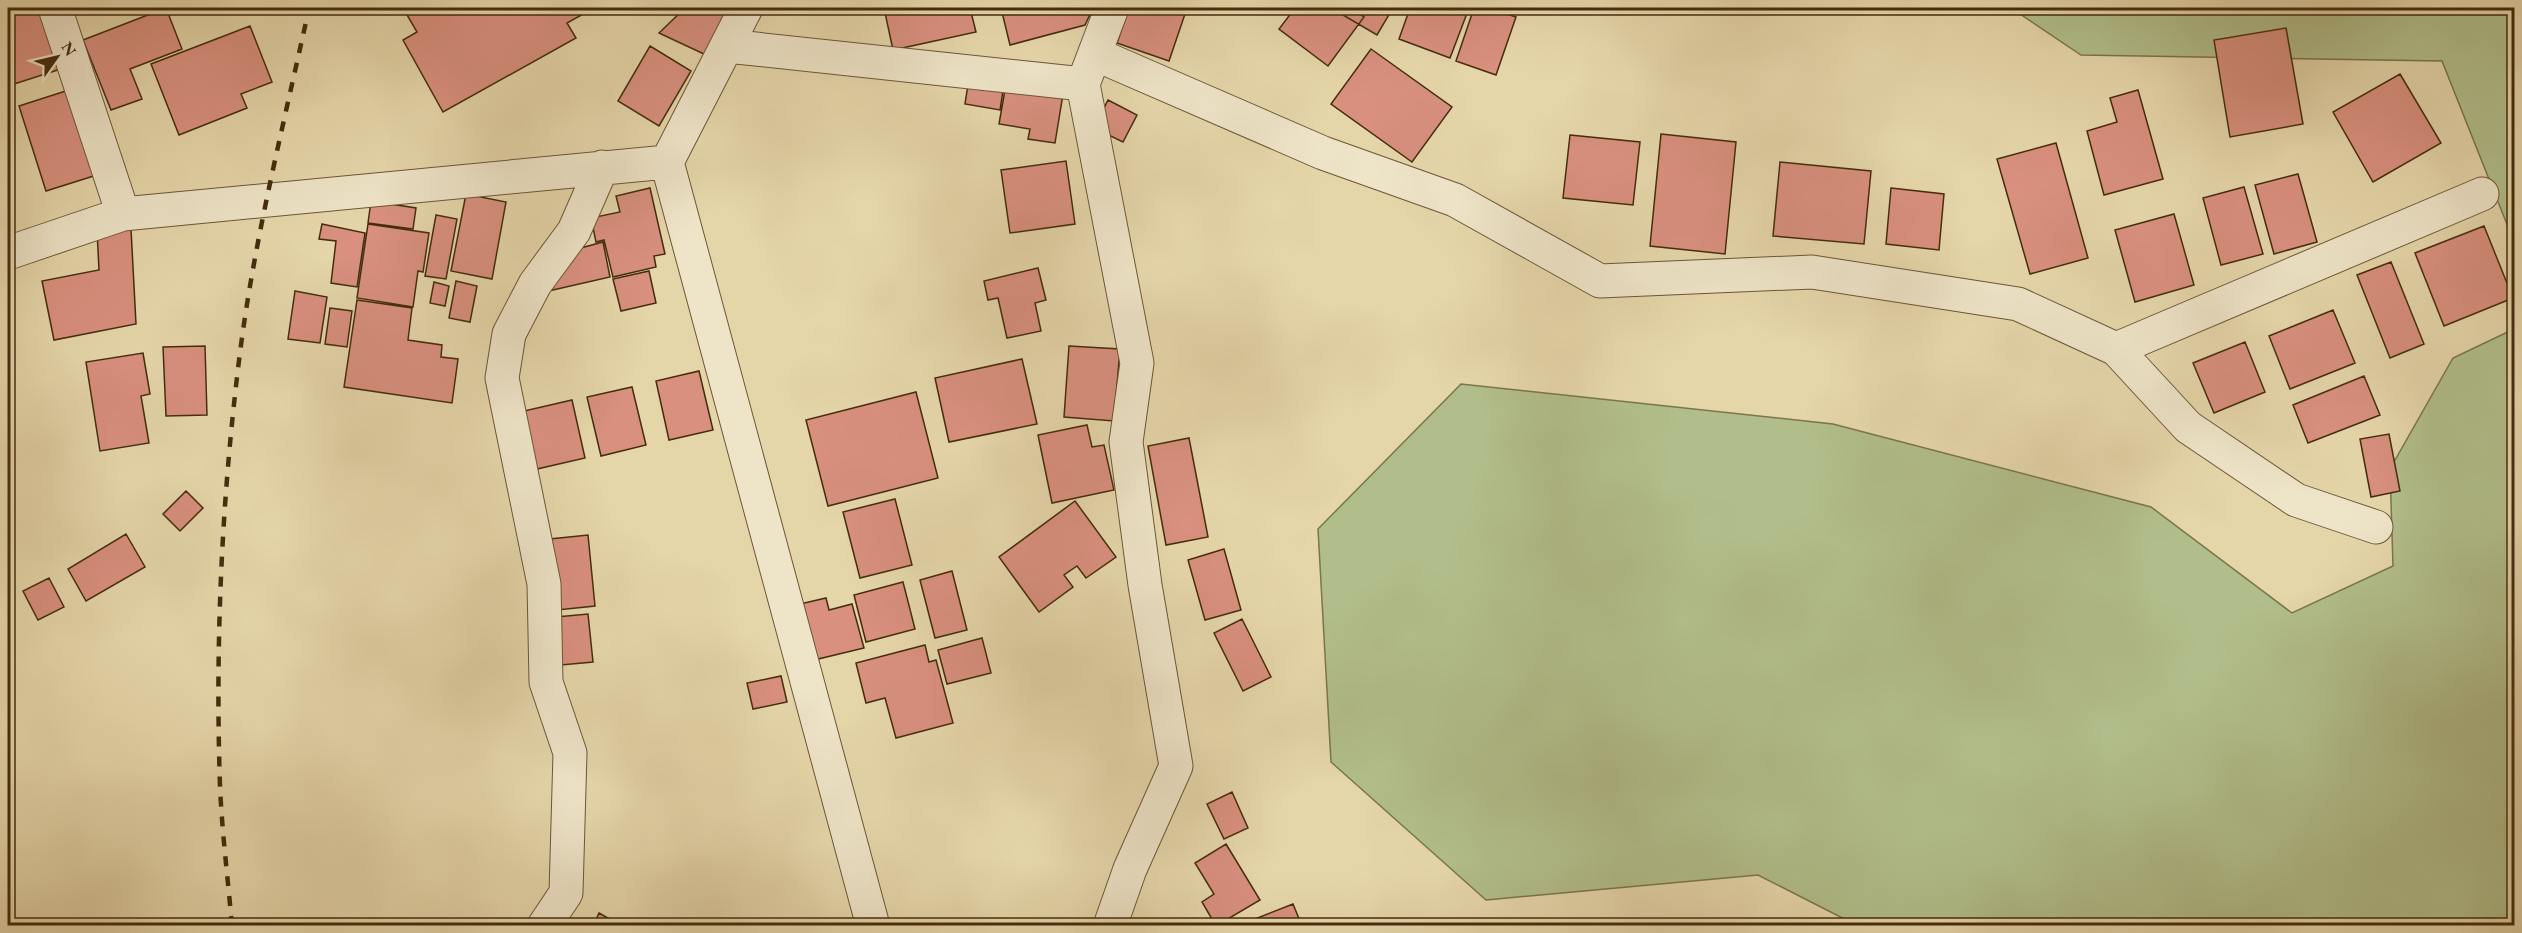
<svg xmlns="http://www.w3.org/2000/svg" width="2522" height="933" viewBox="0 0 2522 933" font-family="'EB Garamond',serif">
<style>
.green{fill:#b1be8b;stroke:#7a754c;stroke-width:1.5}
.building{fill:#d9907f;stroke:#442c0e;stroke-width:1.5}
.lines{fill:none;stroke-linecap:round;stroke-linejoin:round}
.minor-casing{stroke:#6c5635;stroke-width:35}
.minor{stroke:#eee4c8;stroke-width:33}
.rail{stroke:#442c0e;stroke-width:4.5;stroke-dasharray:10 10;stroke-linecap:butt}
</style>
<rect width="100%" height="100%" fill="#e5d6aa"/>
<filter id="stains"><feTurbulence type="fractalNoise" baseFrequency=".00333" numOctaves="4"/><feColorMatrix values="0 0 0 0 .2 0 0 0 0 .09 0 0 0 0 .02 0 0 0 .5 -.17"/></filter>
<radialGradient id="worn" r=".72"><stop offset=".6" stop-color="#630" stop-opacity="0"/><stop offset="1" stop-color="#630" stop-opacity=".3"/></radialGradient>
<path class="green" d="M 2011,8 L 2514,8 L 2514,242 L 2442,61 L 2081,55 Z
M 2514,329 L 2514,925 L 1856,925 L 1758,875 L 1486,900 L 1331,762 L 1318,529 L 1461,384 L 1833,424 L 2151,507 L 2292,613 L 2393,566 L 2390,469 L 2453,358 Z"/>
<path class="building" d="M 8,8 L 48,8 L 67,67 L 14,84 L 8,65 Z
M 166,8 L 182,49 L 130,69 L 142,99 L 111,110 L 83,40 Z
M 403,8 L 594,8 L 567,23 L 576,38 L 443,112 L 403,40 L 417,32 Z
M 685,8 L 728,8 L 706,55 L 659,33 Z
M 884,8 L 970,8 L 976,32 L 893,50 Z
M 1001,8 L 1093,8 L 1085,25 L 1010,45 Z
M 1129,8 L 1187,8 L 1169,61 L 1117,43 Z
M 1295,8 L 1351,8 L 1364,17 L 1328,66 L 1279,29 Z
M 1331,8 L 1393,8 L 1377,35 Z
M 1410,8 L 1469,8 L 1450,58 L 1399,39 Z
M 1474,8 L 1489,8 L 1516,17 L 1496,75 L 1456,61 Z
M 250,26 L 272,82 L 241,94 L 247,108 L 179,135 L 151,64 Z
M 2286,28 L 2303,124 L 2230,137 L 2214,40 Z
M 650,46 L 691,71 L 659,126 L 618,101 Z
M 1371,49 L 1452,107 L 1412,162 L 1331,104 Z
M 2400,74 L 2441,143 L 2373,182 L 2333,112 Z
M 969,78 L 1004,84 L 1000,110 L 965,104 Z
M 1006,84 L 1063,94 L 1055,143 L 1028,139 L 1030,129 L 999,124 Z
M 72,89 L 100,174 L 46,191 L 19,106 Z
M 2138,90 L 2163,179 L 2104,195 L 2087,131 L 2117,122 L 2110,98 Z
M 1108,100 L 1137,115 L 1123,142 L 1094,128 Z
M 1661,134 L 1736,142 L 1725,254 L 1650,246 Z
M 1570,135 L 1640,142 L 1633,205 L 1563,198 Z
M 2056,143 L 2088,258 L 2030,274 L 1997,159 Z
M 1066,161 L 1075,224 L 1010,233 L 1001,170 Z
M 1780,162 L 1871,171 L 1864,244 L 1773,236 Z
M 2298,174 L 2317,242 L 2274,254 L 2255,185 Z
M 2244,187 L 2263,254 L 2221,265 L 2203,198 Z
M 650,188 L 665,254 L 654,256 L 656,267 L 613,277 L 604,240 L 596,242 L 591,218 L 620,212 L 616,196 Z
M 1891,188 L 1944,194 L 1939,250 L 1886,244 Z
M 466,194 L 506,202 L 492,279 L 451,271 Z
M 371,201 L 416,208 L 413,229 L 368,223 Z
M 2174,214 L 2194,285 L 2135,302 L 2115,230 Z
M 436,215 L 457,219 L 446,279 L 425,276 Z
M 322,224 L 365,233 L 357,287 L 331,283 L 336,241 L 319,239 Z
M 368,224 L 429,233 L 423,272 L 418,271 L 413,307 L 357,298 Z
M 2484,226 L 2513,298 L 2444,326 L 2415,253 Z
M 131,229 L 136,324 L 54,340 L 42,281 L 99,270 L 97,230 Z
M 603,242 L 610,277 L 544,292 L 577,249 Z
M 2391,262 L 2424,344 L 2390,358 L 2357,275 Z
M 1038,268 L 1046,300 L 1035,303 L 1041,331 L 1007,338 L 998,298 L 988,300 L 984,281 Z
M 649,271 L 656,303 L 621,311 L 613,279 Z
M 456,281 L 477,286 L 470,322 L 449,318 Z
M 434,282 L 449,286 L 445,306 L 430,303 Z
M 295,291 L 327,297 L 320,343 L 288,339 Z
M 357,300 L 412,308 L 408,340 L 442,345 L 441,357 L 458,359 L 452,403 L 344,387 Z
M 330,308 L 352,311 L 347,347 L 325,344 Z
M 2333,310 L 2355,363 L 2290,389 L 2269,336 Z
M 2245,342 L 2265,392 L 2214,413 L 2193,363 Z
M 205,346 L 207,415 L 166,416 L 163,347 Z
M 1069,346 L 1120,349 L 1114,421 L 1064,417 Z
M 143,353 L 150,394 L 141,396 L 149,443 L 100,451 L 86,362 Z
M 1022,359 L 1037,424 L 949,442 L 935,378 Z
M 699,371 L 713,430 L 669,440 L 656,381 Z
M 2364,376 L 2380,415 L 2308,443 L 2293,405 Z
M 632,387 L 646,445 L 601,456 L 587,397 Z
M 916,392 L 938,478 L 828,506 L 806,420 Z
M 572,400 L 585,458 L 537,469 L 524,411 Z
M 1087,425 L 1092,447 L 1104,445 L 1114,490 L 1052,503 L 1038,435 Z
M 2389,434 L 2400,491 L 2371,497 L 2360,439 Z
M 1189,438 L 1208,537 L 1166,545 L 1148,446 Z
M 186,491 L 203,508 L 180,531 L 163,514 Z
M 895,499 L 912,565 L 860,578 L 843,512 Z
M 1075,501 L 1116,557 L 1086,578 L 1077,566 L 1064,575 L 1073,587 L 1039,612 L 999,557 Z
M 126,534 L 145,567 L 86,601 L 68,569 Z
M 588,535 L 595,606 L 557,610 L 550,539 Z
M 1224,549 L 1241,610 L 1205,620 L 1188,560 Z
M 952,571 L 967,630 L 935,638 L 920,580 Z
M 49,578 L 64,607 L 38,620 L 23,591 Z
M 903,582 L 915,629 L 866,642 L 854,595 Z
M 826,598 L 829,610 L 852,604 L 864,648 L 814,660 L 800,604 Z
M 588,614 L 593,662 L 561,665 L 556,617 Z
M 1242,619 L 1271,677 L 1243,691 L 1214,633 Z
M 982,638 L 991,673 L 947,684 L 938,650 Z
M 925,645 L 929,662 L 936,660 L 953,723 L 896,738 L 885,698 L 866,703 L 856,663 Z
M 781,676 L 787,702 L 753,709 L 747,683 Z
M 1232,792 L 1248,828 L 1224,839 L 1207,804 Z
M 1226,844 L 1260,900 L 1216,926 L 1202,902 L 1214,894 L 1195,863 Z
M 1293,904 L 1302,926 L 1242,926 L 1242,924 Z
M 599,913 L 622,926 L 593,926 Z"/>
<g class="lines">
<defs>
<path id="minor" d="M 55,8 L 123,214
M 746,8 L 667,162 L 873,926
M 727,46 L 1083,84 L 1112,8
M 1095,54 L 1323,153 L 1455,200 L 1600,281 L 1812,272 L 2018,304 L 2116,349 L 2188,427 L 2296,500 L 2376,527
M 1083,84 L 1137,363 L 1126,442 L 1145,585 L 1176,766 L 1130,869 L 1110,926
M 8,253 L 123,214 L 667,162
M 2116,349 L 2482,194
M 544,926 L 566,893 L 570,753 L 546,682 L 544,584 L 502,378 L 509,334 L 535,284 L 574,231 L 602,167"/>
</defs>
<use href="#minor" class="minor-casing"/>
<use href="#minor" class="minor"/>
<path class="rail" d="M 232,926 C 228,879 222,833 220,786 C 215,640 222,491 241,345 C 256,232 285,119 309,8"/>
</g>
<rect width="2522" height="933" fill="none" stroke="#e5d6aa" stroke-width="30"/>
<rect x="9" y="9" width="2504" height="915" fill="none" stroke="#442c0e" stroke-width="3"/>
<rect x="15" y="15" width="2492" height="903" fill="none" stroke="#442c0e" stroke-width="1.5"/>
<g transform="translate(57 57) rotate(56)" stroke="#eee4c8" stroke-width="4.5" paint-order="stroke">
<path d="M0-4.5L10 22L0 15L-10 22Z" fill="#442c0e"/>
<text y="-9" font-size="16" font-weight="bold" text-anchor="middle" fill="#442c0e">N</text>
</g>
<rect width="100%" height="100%" filter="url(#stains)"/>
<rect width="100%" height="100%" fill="url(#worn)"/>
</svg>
